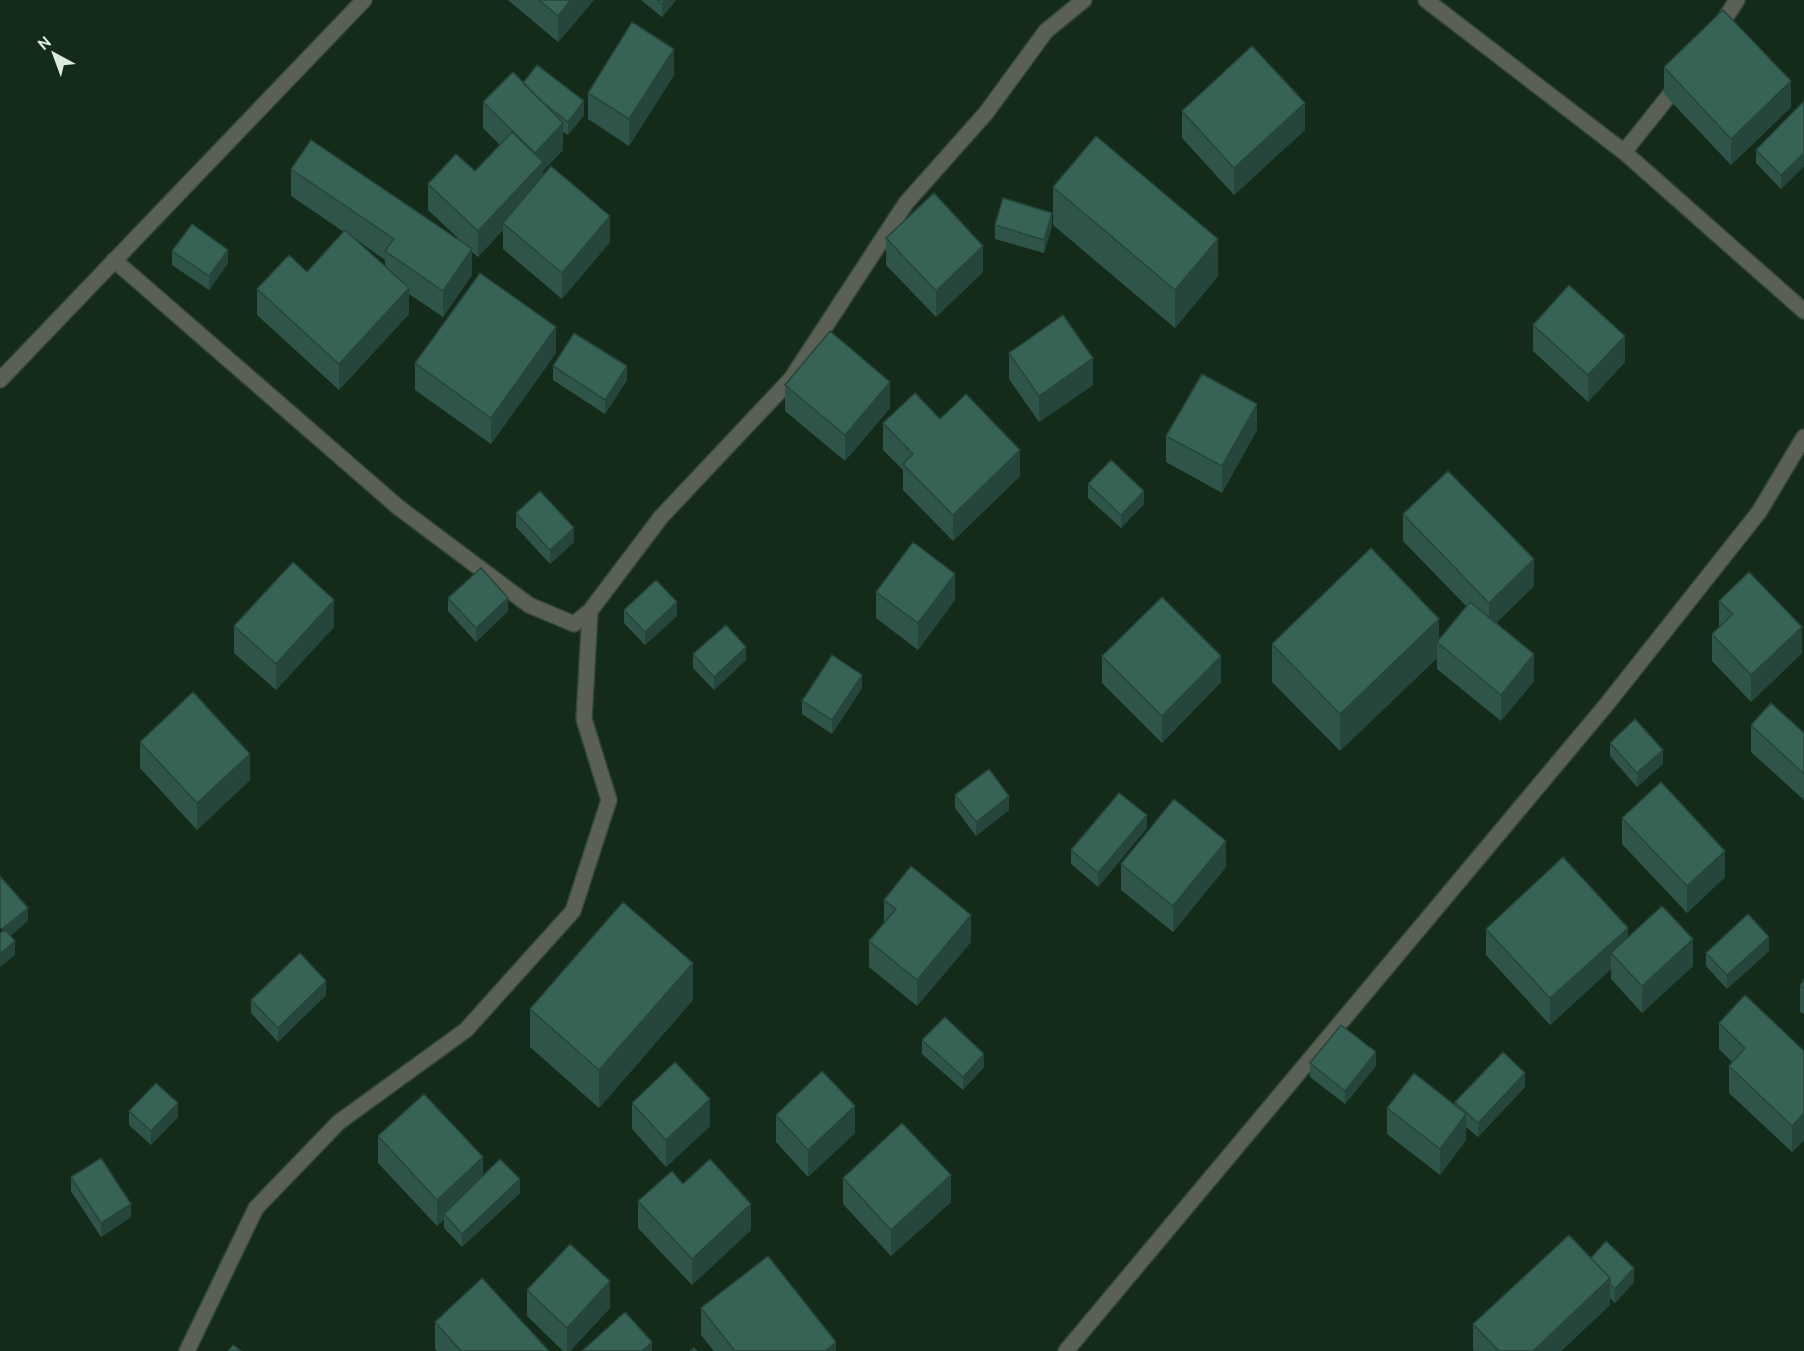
<svg xmlns="http://www.w3.org/2000/svg" width="1804" height="1351" viewBox="0 0 1804 1351" font-family="Cabin,sans-serif">
<style>
.lines{fill:none;stroke-linecap:round;stroke-linejoin:round}
.street-casing{stroke:#314636;stroke-width:18}
.street{stroke:#5b6054;stroke-width:15}
.wall{fill:#2f554a;fill-rule:evenodd}
.shaded-wall{fill:#26453c}
.building{fill:#376356;stroke:#26453c;stroke-width:1.5}
</style>
<rect width="100%" height="100%" fill="#152b1a"/>
<g class="lines">
<defs>
<path id="street" d="M 1426,0 L 1624,152 L 1804,311
M 1717,31 L 1737,0
M 1624,152 L 1680,82
M 114,260 L 398,507 L 529,605 L 574,624 L 590,611
M 0,380 L 364,0
M 187,1351 L 256,1208 L 339,1122 L 466,1030 L 573,911 L 609,800 L 584,719 L 590,611 L 661,517 L 791,379 L 906,203 L 986,113 L 1046,31 L 1084,0
M 1066,1351 L 1607,704 L 1759,512 L 1804,437"/>
</defs>
<use href="#street" class="street-casing"/>
<use href="#street" class="street"/>
</g>
<path class="wall" d="M 508,0 L 594,0 L 558,42 Z
M 641,0 L 676,0 L 662,17 Z
M 1664,67 L 1791,107 L 1731,165 L 1664,94 Z
M 674,75 L 629,146 L 588,119 L 588,93 Z
M 523,83 L 584,115 L 568,135 L 563,132 L 563,150 L 543,171 L 543,176 L 610,242 L 562,299 L 503,249 L 503,230 L 478,257 L 472,252 L 472,275 L 443,317 L 409,294 L 409,314 L 339,390 L 257,315 L 257,289 L 307,272 L 344,232 L 291,196 L 291,169 L 461,241 L 428,210 L 428,184 L 475,171 L 500,145 L 483,128 L 483,102 ZM 354,238 L 385,260 L 385,267 Z
M 1804,101 L 1804,166 L 1781,189 L 1756,163 L 1756,150 Z
M 1182,111 L 1305,130 L 1234,195 L 1182,138 Z
M 1053,187 L 1218,276 L 1175,328 L 1053,225 Z
M 995,225 L 1052,226 L 1044,253 L 995,239 Z
M 886,238 L 983,272 L 936,317 L 886,265 Z
M 172,251 L 228,263 L 209,290 L 172,265 Z
M 1533,325 L 1625,362 L 1588,402 L 1533,351 Z
M 556,353 L 491,444 L 415,390 L 415,363 Z
M 1009,353 L 1093,385 L 1039,422 L 1009,379 Z
M 553,366 L 627,380 L 605,414 L 553,380 Z
M 785,385 L 890,408 L 845,461 L 785,411 Z
M 883,423 L 1020,476 L 953,541 L 903,490 L 903,470 L 883,450 Z
M 1257,430 L 1222,493 L 1166,462 L 1166,436 Z
M 1088,484 L 1144,504 L 1121,528 L 1088,498 Z
M 516,513 L 574,542 L 550,564 L 516,527 Z
M 1403,514 L 1534,586 L 1496,623 L 1534,681 L 1501,721 L 1437,669 L 1437,658 L 1340,751 L 1272,682 L 1272,644 L 1439,640 L 1466,606 L 1403,541 Z
M 876,592 L 955,600 L 918,650 L 876,618 Z
M 448,598 L 508,611 L 476,642 L 448,611 Z
M 1719,601 L 1802,653 L 1751,702 L 1712,661 L 1712,634 L 1719,628 Z
M 624,610 L 677,616 L 645,645 L 624,623 Z
M 234,626 L 334,627 L 276,690 L 234,653 Z
M 693,654 L 746,660 L 714,690 L 693,668 Z
M 1102,656 L 1221,682 L 1162,743 L 1102,683 Z
M 862,688 L 832,734 L 802,714 L 802,701 Z
M 1751,725 L 1804,733 L 1804,800 L 1751,752 Z
M 140,742 L 250,780 L 197,830 L 140,768 Z
M 1610,743 L 1663,764 L 1637,787 L 1610,756 Z
M 955,795 L 1009,810 L 976,836 L 955,808 Z
M 1622,818 L 1725,877 L 1687,913 L 1622,844 Z
M 1147,828 L 1098,887 L 1071,864 L 1071,850 Z
M 1121,864 L 1226,867 L 1173,932 L 1121,890 Z
M 884,900 L 971,942 L 917,1006 L 869,967 L 869,941 L 884,923 Z
M 1486,929 L 1628,938 L 1693,966 L 1642,1013 L 1611,979 L 1611,969 L 1550,1025 L 1486,955 Z
M 1769,951 L 1727,989 L 1706,966 L 1706,953 Z
M 1804,980 L 1804,1014 L 1800,1012 L 1800,986 Z
M 326,995 L 278,1042 L 251,1013 L 251,1000 Z
M 693,1000 L 599,1108 L 530,1047 L 530,1009 Z
M 1719,1023 L 1804,1051 L 1804,1140 L 1792,1152 L 1729,1093 L 1729,1066 L 1732,1062 L 1719,1049 Z
M 922,1040 L 984,1067 L 963,1090 L 922,1054 Z
M 1310,1063 L 1376,1066 L 1345,1104 L 1310,1077 Z
M 1525,1087 L 1478,1137 L 1466,1127 L 1466,1140 L 1440,1175 L 1387,1134 L 1387,1108 L 1455,1105 L 1455,1102 Z
M 632,1103 L 710,1126 L 666,1167 L 632,1129 Z
M 129,1111 L 178,1117 L 151,1145 L 129,1125 Z
M 776,1115 L 855,1133 L 808,1177 L 776,1142 Z
M 378,1136 L 483,1176 L 520,1193 L 462,1247 L 444,1228 L 444,1220 L 437,1226 L 378,1163 Z
M 71,1177 L 131,1217 L 101,1237 L 71,1191 Z
M 843,1178 L 951,1202 L 891,1256 L 843,1204 Z
M 683,1184 L 751,1230 L 692,1285 L 638,1228 L 638,1201 Z
M 1591,1258 L 1634,1282 L 1615,1303 L 1610,1298 L 1610,1305 L 1561,1351 L 1474,1351 L 1473,1350 L 1473,1324 Z
M 527,1290 L 610,1308 L 570,1351 L 563,1351 L 527,1316 Z
M 701,1308 L 836,1351 L 714,1351 L 701,1335 Z
M 435,1322 L 549,1351 L 437,1351 L 435,1349 Z"/>
<path class="shaded-wall" d="M 571,0 L 594,0 L 558,42 L 558,16 Z
M 665,0 L 676,0 L 662,17 L 662,4 Z
M 674,49 L 674,75 L 629,146 L 629,119 Z
M 1791,81 L 1791,107 L 1731,165 L 1731,139 Z
M 584,101 L 584,115 L 568,135 L 568,122 Z
M 1305,103 L 1305,130 L 1234,195 L 1234,168 Z
M 563,123 L 563,150 L 543,171 L 543,188 L 503,223 L 503,230 L 478,257 L 478,231 L 535,170 L 535,153 Z
M 1804,153 L 1804,166 L 1781,189 L 1781,175 Z
M 1052,213 L 1052,226 L 1044,253 L 1044,240 Z
M 610,216 L 610,242 L 562,299 L 562,273 Z
M 1218,239 L 1218,276 L 1175,328 L 1175,290 Z
M 983,246 L 983,272 L 936,317 L 936,291 Z
M 472,249 L 472,275 L 443,317 L 443,291 Z
M 228,250 L 228,263 L 209,290 L 209,276 Z
M 409,288 L 409,314 L 339,390 L 339,364 Z
M 556,327 L 556,353 L 491,444 L 491,418 Z
M 1625,336 L 1625,362 L 1588,402 L 1588,375 Z
M 1093,358 L 1093,385 L 1039,422 L 1039,396 Z
M 627,366 L 627,380 L 605,414 L 605,400 Z
M 890,382 L 890,408 L 845,461 L 845,435 Z
M 1257,404 L 1257,430 L 1222,493 L 1222,466 Z
M 1020,450 L 1020,476 L 953,541 L 953,515 Z
M 1144,491 L 1144,504 L 1121,528 L 1121,515 Z
M 574,528 L 574,542 L 550,564 L 550,550 Z
M 1534,559 L 1534,586 L 1489,630 L 1489,603 Z
M 955,574 L 955,600 L 918,650 L 918,623 Z
M 508,598 L 508,611 L 476,642 L 476,628 Z
M 334,600 L 334,627 L 276,690 L 276,664 Z
M 677,602 L 677,616 L 645,645 L 645,632 Z
M 1439,619 L 1439,644 L 1437,642 L 1437,658 L 1340,751 L 1340,714 Z
M 1802,627 L 1802,653 L 1751,702 L 1751,675 Z
M 746,647 L 746,660 L 714,690 L 714,677 Z
M 1534,654 L 1534,681 L 1501,721 L 1501,695 Z
M 1221,656 L 1221,682 L 1162,743 L 1162,716 Z
M 862,675 L 862,688 L 832,734 L 832,720 Z
M 1663,750 L 1663,764 L 1637,787 L 1637,773 Z
M 250,754 L 250,780 L 197,830 L 197,803 Z
M 1009,796 L 1009,810 L 976,836 L 976,822 Z
M 1147,815 L 1147,828 L 1098,887 L 1098,873 Z
M 1226,841 L 1226,867 L 1173,932 L 1173,906 Z
M 1725,851 L 1725,877 L 1687,913 L 1687,886 Z
M 28,908 L 28,921 L 2,943 L 2,929 Z
M 971,915 L 971,942 L 917,1006 L 917,980 Z
M 1628,928 L 1628,954 L 1611,953 L 1611,969 L 1550,1025 L 1550,998 Z
M 1769,937 L 1769,951 L 1727,989 L 1727,975 Z
M 1693,939 L 1693,966 L 1642,1013 L 1642,986 Z
M 15,941 L 15,955 L 0,967 L 0,954 Z
M 693,963 L 693,1000 L 599,1108 L 599,1070 Z
M 326,981 L 326,995 L 278,1042 L 278,1028 Z
M 1376,1052 L 1376,1066 L 1345,1104 L 1345,1091 Z
M 984,1054 L 984,1067 L 963,1090 L 963,1077 Z
M 1525,1073 L 1525,1087 L 1478,1137 L 1478,1123 Z
M 710,1099 L 710,1126 L 666,1167 L 666,1140 Z
M 178,1103 L 178,1117 L 151,1145 L 151,1131 Z
M 855,1106 L 855,1133 L 808,1177 L 808,1150 Z
M 1804,1113 L 1804,1140 L 1792,1152 L 1792,1126 Z
M 1466,1114 L 1466,1140 L 1440,1175 L 1440,1149 Z
M 483,1157 L 483,1184 L 444,1214 L 444,1220 L 437,1226 L 437,1200 Z
M 951,1175 L 951,1202 L 891,1256 L 891,1230 Z
M 520,1179 L 520,1193 L 462,1247 L 462,1234 Z
M 131,1204 L 131,1217 L 101,1237 L 101,1223 Z
M 751,1204 L 751,1230 L 692,1285 L 692,1259 Z
M 1634,1268 L 1634,1282 L 1615,1303 L 1615,1289 Z
M 1610,1278 L 1610,1305 L 1561,1351 L 1533,1351 Z
M 610,1281 L 610,1308 L 570,1351 L 567,1351 L 567,1328 Z
M 652,1342 L 652,1351 L 642,1351 Z
M 836,1342 L 836,1351 L 825,1351 Z"/>
<path class="building" d="M 539,0 L 571,0 L 558,16 Z
M 657,0 L 665,0 L 662,4 Z
M 1723,10 L 1791,81 L 1731,139 L 1664,67 Z
M 632,22 L 674,49 L 629,119 L 588,93 Z
M 1252,46 L 1305,103 L 1234,168 L 1182,111 Z
M 537,65 L 584,101 L 568,122 L 540,100 L 523,83 Z
M 513,72 L 563,123 L 535,153 L 483,102 Z
M 1804,101 L 1804,153 L 1781,175 L 1756,150 Z
M 512,132 L 543,162 L 478,231 L 428,184 L 456,154 L 475,171 Z
M 1096,136 L 1218,239 L 1175,290 L 1053,187 Z
M 311,140 L 472,249 L 443,291 L 385,251 L 394,239 L 291,169 Z
M 551,166 L 610,216 L 562,273 L 503,223 Z
M 934,193 L 983,246 L 936,291 L 886,238 Z
M 1003,198 L 1052,213 L 1044,240 L 995,225 Z
M 192,224 L 228,250 L 209,276 L 172,251 Z
M 345,230 L 409,288 L 339,364 L 257,289 L 289,255 L 307,272 Z
M 480,273 L 556,327 L 491,418 L 415,363 Z
M 1569,285 L 1625,336 L 1588,375 L 1533,325 Z
M 1063,315 L 1093,358 L 1039,396 L 1009,353 Z
M 830,331 L 890,382 L 845,435 L 785,385 Z
M 574,333 L 627,366 L 605,400 L 553,366 Z
M 1202,374 L 1257,404 L 1222,466 L 1166,436 Z
M 915,393 L 940,419 L 966,394 L 1020,450 L 953,515 L 903,464 L 913,454 L 883,423 Z
M 1111,460 L 1144,491 L 1121,515 L 1088,484 Z
M 1448,471 L 1534,559 L 1489,603 L 1403,514 Z
M 540,491 L 574,528 L 550,550 L 516,513 Z
M 913,542 L 955,574 L 918,623 L 876,592 Z
M 1371,548 L 1439,619 L 1340,714 L 1272,644 Z
M 293,562 L 334,600 L 276,664 L 234,626 Z
M 481,568 L 508,598 L 476,628 L 448,598 Z
M 1749,572 L 1802,627 L 1751,675 L 1712,634 L 1733,614 L 1719,601 Z
M 656,580 L 677,602 L 645,632 L 624,610 Z
M 1162,597 L 1221,656 L 1162,716 L 1102,656 Z
M 1470,602 L 1534,654 L 1501,695 L 1437,642 Z
M 726,625 L 746,647 L 714,677 L 693,654 Z
M 832,655 L 862,675 L 832,720 L 802,701 Z
M 193,692 L 250,754 L 197,803 L 140,742 Z
M 1771,703 L 1804,733 L 1804,774 L 1751,725 Z
M 1635,719 L 1663,750 L 1637,773 L 1610,743 Z
M 989,769 L 1009,796 L 976,822 L 955,795 Z
M 1661,782 L 1725,851 L 1687,886 L 1622,818 Z
M 1119,793 L 1147,815 L 1098,873 L 1071,850 Z
M 1174,799 L 1226,841 L 1173,906 L 1121,864 Z
M 1563,857 L 1628,928 L 1550,998 L 1486,929 Z
M 911,866 L 971,915 L 917,980 L 869,941 L 896,909 L 884,900 Z
M 0,876 L 28,908 L 2,929 L 0,927 Z
M 623,902 L 693,963 L 599,1070 L 530,1009 Z
M 1662,906 L 1693,939 L 1642,986 L 1611,953 Z
M 1748,914 L 1769,937 L 1727,975 L 1706,953 Z
M 5,930 L 15,941 L 0,954 L 0,933 Z
M 300,953 L 326,981 L 278,1028 L 251,1000 Z
M 1804,980 L 1804,988 L 1800,986 Z
M 1745,995 L 1804,1051 L 1804,1113 L 1792,1126 L 1729,1066 L 1745,1048 L 1719,1023 Z
M 945,1017 L 984,1054 L 963,1077 L 922,1040 Z
M 1341,1025 L 1376,1052 L 1345,1091 L 1310,1063 Z
M 1503,1052 L 1525,1073 L 1478,1123 L 1455,1102 Z
M 675,1062 L 710,1099 L 666,1140 L 632,1103 Z
M 822,1071 L 855,1106 L 808,1150 L 776,1115 Z
M 1414,1073 L 1466,1114 L 1440,1149 L 1387,1108 Z
M 156,1083 L 178,1103 L 151,1131 L 129,1111 Z
M 424,1094 L 483,1157 L 437,1200 L 378,1136 Z
M 902,1123 L 951,1175 L 891,1230 L 843,1178 Z
M 101,1158 L 131,1204 L 101,1223 L 71,1177 Z
M 500,1159 L 520,1179 L 462,1234 L 444,1214 Z
M 710,1159 L 751,1204 L 692,1259 L 638,1201 L 672,1171 L 683,1184 Z
M 1569,1235 L 1610,1278 L 1533,1351 L 1499,1351 L 1473,1324 Z
M 1606,1241 L 1634,1268 L 1615,1289 L 1610,1284 L 1610,1278 L 1591,1258 Z
M 570,1244 L 610,1281 L 567,1328 L 527,1290 Z
M 768,1256 L 836,1342 L 825,1351 L 735,1351 L 701,1308 Z
M 482,1278 L 549,1351 L 461,1351 L 435,1322 Z
M 625,1312 L 652,1342 L 642,1351 L 582,1351 Z
M 233,1345 L 241,1351 L 228,1351 Z
M 694,1348 L 697,1351 L 690,1351 Z"/>
<g transform="translate(54 54) rotate(319)" stroke="#152b1a" stroke-width="4.5" paint-order="stroke">
<path d="M0-4.5L10 22L0 15L-10 22Z" fill="#ddebdf"/>
<text y="-9" font-size="16" font-weight="bold" text-anchor="middle" fill="#ddebdf">N</text>
</g>
</svg>
